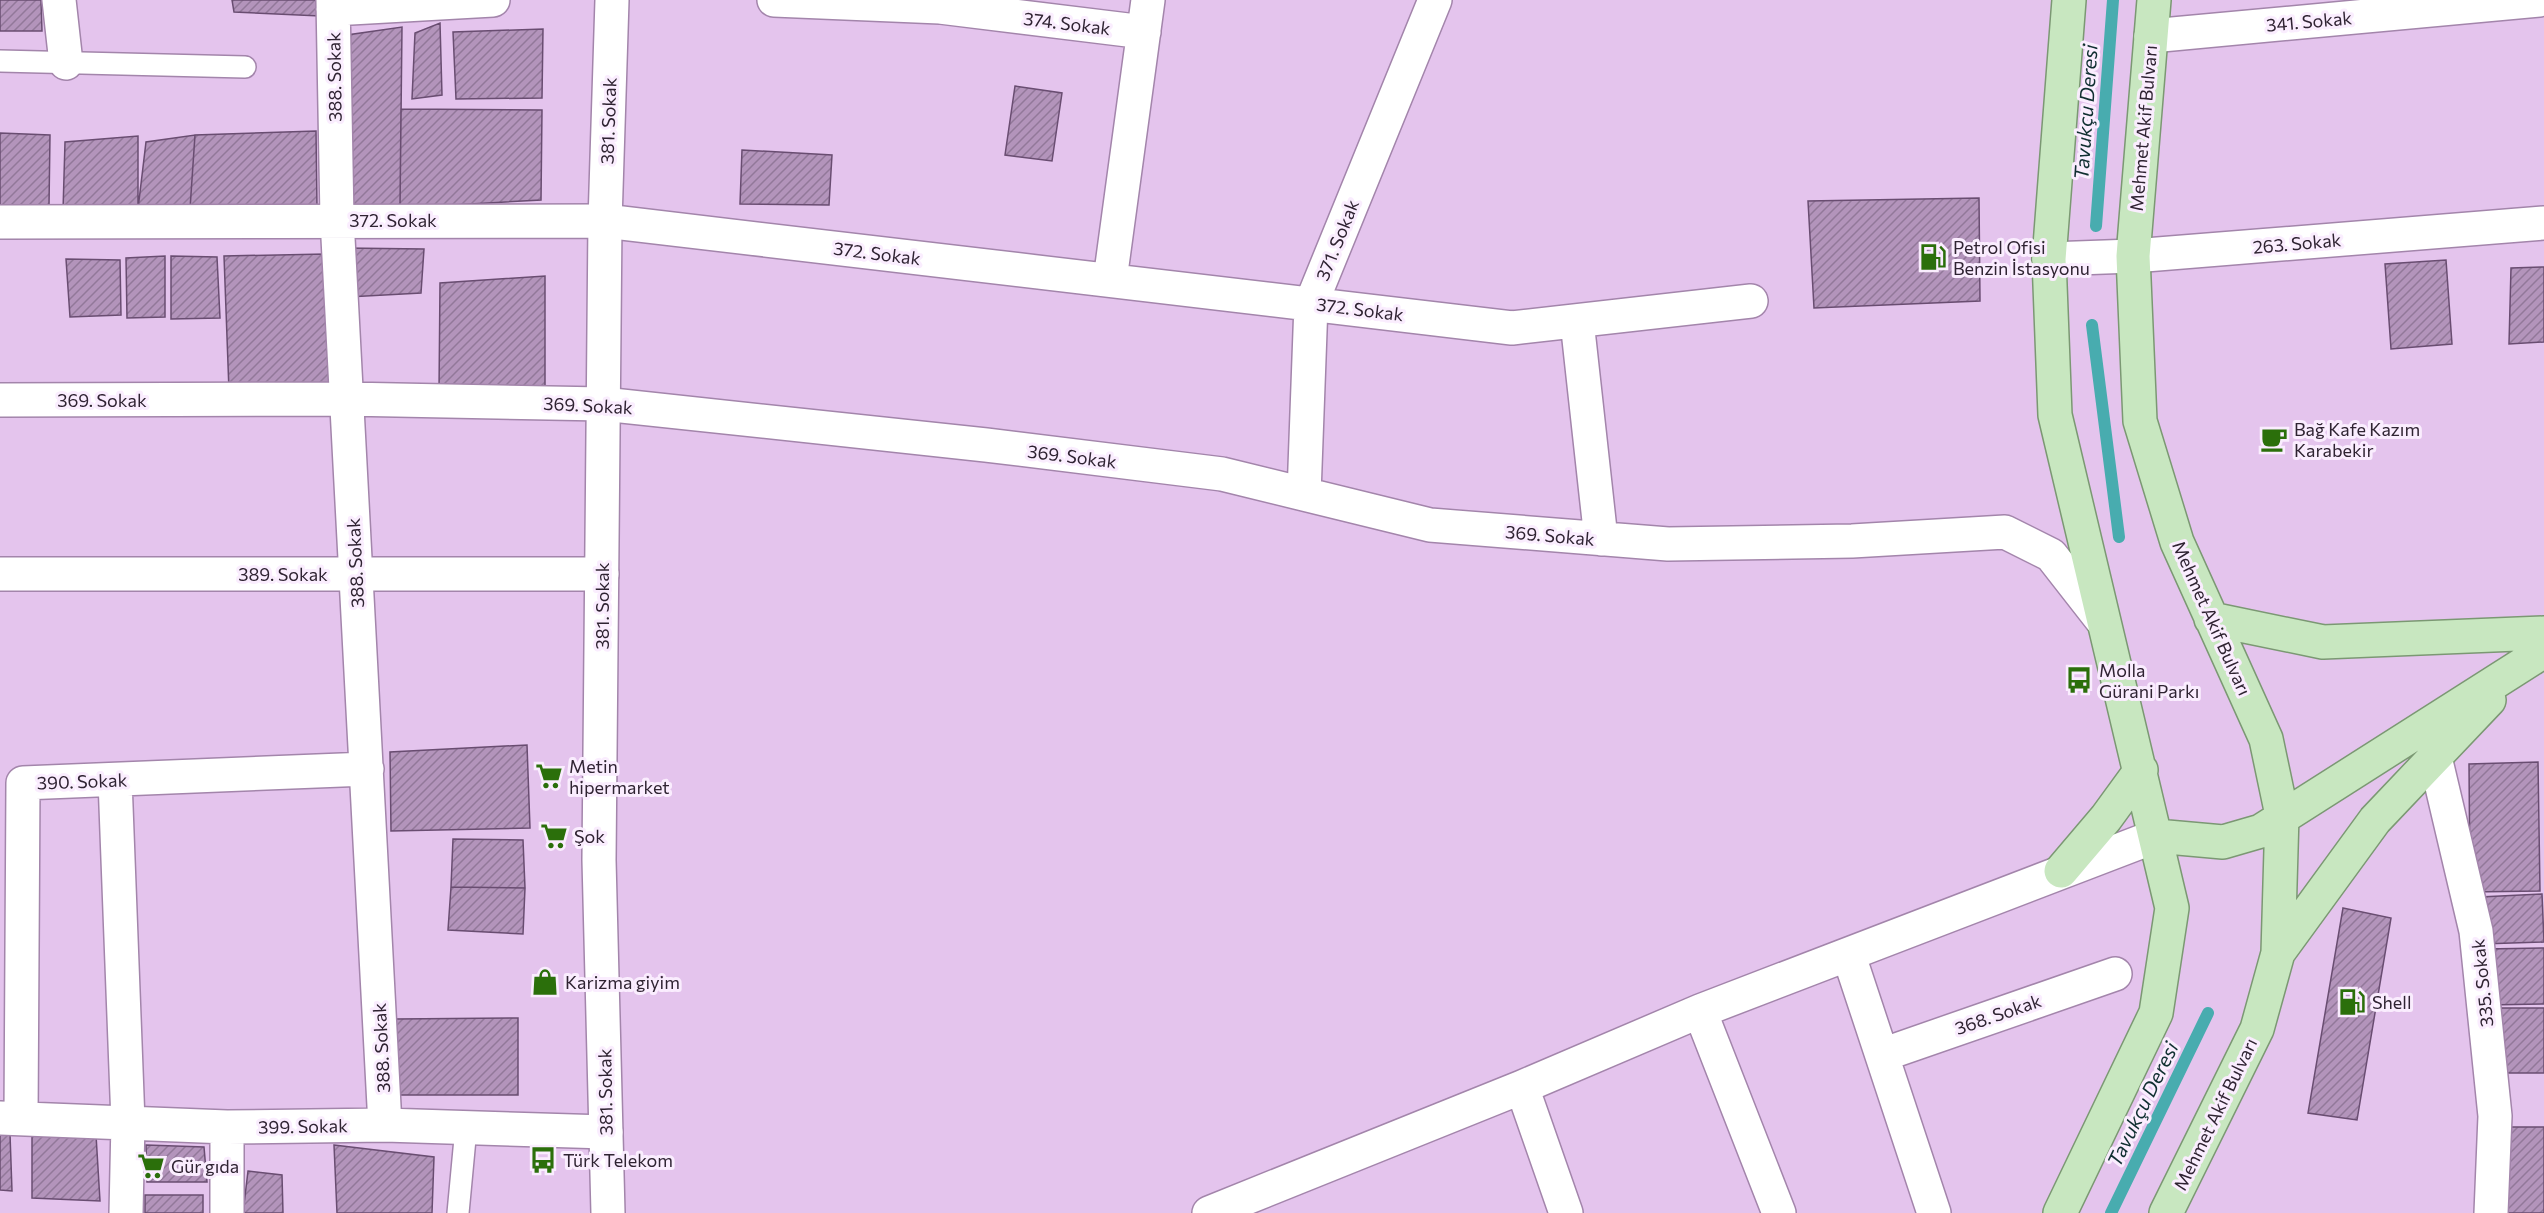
<svg xmlns="http://www.w3.org/2000/svg" width="2544" height="1213" viewBox="0 0 2544 1213" font-family="Commissioner,sans-serif">
<style>
.lines{fill:none;stroke-linecap:round;stroke-linejoin:round}
.stream{stroke:#48acaf;stroke-width:12}
.building{fill:url(#building-hatch);stroke:#694d71;stroke-width:1.5}
.lane-casing{stroke:#a385ab;stroke-width:24}
.street-casing{stroke:#a385ab;stroke-width:36}
.secondary-casing{stroke:#a385ab;stroke-width:36}
.primary-casing{stroke:#7b9873;stroke-width:36}
.lane{stroke:#fff;stroke-width:21}
.street{stroke:#fff;stroke-width:33}
.secondary{stroke:#fff;stroke-width:33}
.primary{stroke:#c8e7c0;stroke-width:33}
.labels{text-anchor:middle;dominant-baseline:central;stroke-width:6;stroke-linejoin:round;paint-order:stroke}
.street-label{font-size:18px;fill:#2f2332;stroke:#faedfe}
.poi-label{font-size:18px;fill:#2f2332;stroke:#faedfe;text-anchor:start}
.water-label{font-size:20px;font-style:italic;fill:#102f31;stroke:#faedfe}
</style>
<defs>
<pattern id="building-hatch" width="6" height="6" patternUnits="userSpaceOnUse" patternTransform="scale(1.5)"><rect width="6" height="6" fill="#b394bb"/><path d="M-1 1l2-2M0 6l6-6M5 7l2-2" fill="none" stroke="#927899"/></pattern>
</defs>
<rect width="100%" height="100%" fill="#e4c4ed"/>
<g class="lines">
<path class="stream" d="M 2096,226 L 2113,0
M 2092,325 L 2119,537
M 2111,1213 L 2208,1013"/>
</g>
<path class="building" d="M 0,0 L 41,0 L 42,31 L 0,31 Z
M 232,0 L 320,0 L 320,16 L 234,12 Z
M 440,23 L 442,95 L 412,99 L 415,33 Z
M 402,27 L 400,208 L 351,206 L 347,35 Z
M 543,29 L 542,98 L 456,99 L 453,32 Z
M 1015,86 L 1062,93 L 1052,161 L 1005,155 Z
M 401,109 L 542,110 L 541,200 L 400,208 Z
M 316,131 L 317,207 L 190,209 L 195,135 Z
M 0,133 L 50,135 L 49,206 L 0,205 Z
M 195,135 L 190,209 L 138,209 L 146,142 Z
M 138,136 L 138,209 L 63,211 L 65,142 Z
M 742,150 L 832,155 L 829,205 L 740,204 Z
M 1979,198 L 1980,301 L 1814,308 L 1808,201 Z
M 344,248 L 424,249 L 421,293 L 348,297 Z
M 325,254 L 330,390 L 229,391 L 224,256 Z
M 165,256 L 165,317 L 127,318 L 126,258 Z
M 171,256 L 217,257 L 220,318 L 171,319 Z
M 66,259 L 120,260 L 121,315 L 70,317 Z
M 2446,260 L 2452,344 L 2391,349 L 2385,264 Z
M 2544,267 L 2544,342 L 2509,344 L 2511,268 Z
M 545,276 L 545,394 L 439,392 L 440,283 Z
M 527,745 L 530,828 L 391,831 L 390,752 Z
M 2538,762 L 2540,891 L 2470,892 L 2469,764 Z
M 453,839 L 523,840 L 525,888 L 451,887 Z
M 451,887 L 525,888 L 523,934 L 448,930 Z
M 2542,894 L 2544,942 L 2482,944 L 2480,897 Z
M 2343,908 L 2391,918 L 2357,1120 L 2308,1113 Z
M 2544,948 L 2544,1004 L 2487,1005 L 2486,949 Z
M 2494,1008 L 2544,1008 L 2544,1073 L 2493,1073 Z
M 518,1018 L 518,1095 L 399,1095 L 396,1019 Z
M 2498,1127 L 2544,1127 L 2544,1213 L 2497,1213 Z
M 0,1134 L 10,1134 L 12,1191 L 0,1190 Z
M 96,1135 L 100,1201 L 32,1198 L 32,1136 Z
M 146,1145 L 204,1147 L 207,1182 L 147,1182 Z
M 334,1145 L 434,1157 L 432,1213 L 337,1213 Z
M 248,1171 L 282,1175 L 283,1213 L 243,1213 Z
M 145,1195 L 203,1195 L 203,1213 L 145,1213 Z"/>
<g class="lines">
<defs>
<path id="lane" d="M 0,61 L 245,67
M 458,1213 L 466,1128"/>
<path id="street" d="M 59,0 L 66,63
M 333,0 L 337,219 L 385,1125
M 774,0 L 940,7 L 1144,32
M 333,9 L 493,0
M 2151,36 L 2539,0
M 0,222 L 605,221 L 1512,328 L 1751,301
M 1110,280 L 1148,0
M 1577,321 L 1601,539
M 0,400 L 346,399 L 603,404 L 986,445 L 1222,474 L 1430,525 L 1668,544 L 1852,541 L 2005,532 L 2051,555 L 2101,619
M 1304,494 L 1311,304 L 1435,0
M 0,574 L 602,574
M 2435,757 L 2476,931 L 2495,1116 L 2491,1213
M 115,780 L 128,1122 L 126,1213
M 1849,956 L 1934,1213
M 1700,1011 L 1779,1213
M 1882,1055 L 2115,974
M 1522,1087 L 1566,1213
M 0,1118 L 227,1127 L 385,1125 L 606,1132
M 21,1118 L 23,783 L 367,769
M 227,1213 L 227,1127
M 1209,1213 L 1522,1087 L 1700,1011 L 2156,836"/>
<path id="secondary" d="M 2049,259 L 2133,256 L 2544,223
M 608,1213 L 599,860 L 605,221 L 612,0"/>
<path id="primary" d="M 2154,0 L 2133,256 L 2140,421 L 2177,542 L 2266,739 L 2282,815 L 2278,953 L 2257,1029 L 2166,1213
M 2211,619 L 2323,642 L 2544,633
M 2156,836 L 2223,842 L 2261,831 L 2544,651
M 2061,871 L 2106,818 L 2141,770
M 2278,953 L 2375,820 L 2489,700
M 2060,1213 L 2156,1013 L 2172,908 L 2055,415 L 2049,259 L 2069,0"/>
</defs>
<use href="#lane" class="lane-casing"/>
<use href="#street" class="street-casing"/>
<use href="#secondary" class="secondary-casing"/>
<use href="#primary" class="primary-casing"/>
<use href="#lane" class="lane"/>
<use href="#street" class="street"/>
<use href="#secondary" class="secondary"/>
<use href="#primary" class="primary"/>
</g>
<defs>
<symbol id="fuel-bare" viewBox="-9 -9 18 18"><path d="M-5.5-6h7V0h2V4h1.3V-2.5L3-4.5l.8-.8L6-3V5H2.5V1h-1V6h-7ZM-4.2-4.7v3.2H.2V-4.7Z" fill="#2b6f0b" stroke="#faedfe" stroke-width="2.5" paint-order="stroke"/></symbol>
<symbol id="cafe-bare" viewBox="-9 -9 18 18"><path d="M-5.5-4.5H6V0H3Q3 3.5 0 3.5H-2.5Q-5.5 3.5-5.5 0ZM3-3.2v2h1.7v-2ZM-6 4.5H4V6H-6Z" fill="#2b6f0b" stroke="#faedfe" stroke-width="2.5" paint-order="stroke"/></symbol>
<symbol id="bus-bare" viewBox="-9 -9 18 18"><path d="M-5-6H5V4H4V6H2V4H-2V6H-4V4H-5ZM-3.5-4V0h7V-4ZM-3.5 1.2v1.5H-2V1.2ZM2 1.2v1.5H3.5V1.2Z" fill="#2b6f0b" stroke="#faedfe" stroke-width="2.5" paint-order="stroke"/></symbol>
<symbol id="supermarket-bare" viewBox="-9 -9 18 18"><path d="M-6-5.5h2.5l.6 2H6L4.5 2H-2.5L-4.4-4H-6ZM-1.5 3.2a1.3 1.3 0 1 0 .1 0ZM3 3.2a1.3 1.3 0 1 0 .1 0Z" fill="#2b6f0b" stroke="#faedfe" stroke-width="2.5" paint-order="stroke"/></symbol>
<symbol id="shop-bare" viewBox="-9 -9 18 18"><path d="M-5-2.5h2.3a2.7 3.5 0 0 1 5.4 0H5L5.5 6h-11ZM-1.5-2.5h3a1.5 2.3 0 0 0-3 0Z" fill="#2b6f0b" stroke="#faedfe" stroke-width="2.5" paint-order="stroke"/></symbol>
</defs>
<g fill-rule="evenodd">
<use href="#fuel-bare" x="1914" y="238" width="38" height="38"/>
<use href="#cafe-bare" x="2255" y="420" width="38" height="38"/>
<use href="#bus-bare" x="2060" y="661" width="38" height="38"/>
<use href="#supermarket-bare" x="530" y="757" width="38" height="38"/>
<use href="#supermarket-bare" x="535" y="817" width="38" height="38"/>
<use href="#shop-bare" x="526" y="963" width="38" height="38"/>
<use href="#fuel-bare" x="2333" y="983" width="38" height="38"/>
<use href="#bus-bare" x="524" y="1141" width="38" height="38"/>
<use href="#supermarket-bare" x="132" y="1147" width="38" height="38"/>
</g>
<g class="labels">
<g class="street-label">
<text transform="translate(2309 21) rotate(-5)">341. Sokak</text>
<text transform="translate(1067 23) rotate(7)">374. Sokak</text>
<text transform="translate(334 77) rotate(-91)">388. Sokak</text>
<text transform="translate(608 121) rotate(-88)">381. Sokak</text>
<text transform="translate(2143 128) rotate(-85)">Mehmet Akif Bulvarı</text>
<text x="393" y="220">372. Sokak</text>
<text transform="translate(1337 240) rotate(-68)">371. Sokak</text>
<text transform="translate(2297 243) rotate(-5)">263. Sokak</text>
<text transform="translate(877 253) rotate(7)">372. Sokak</text>
<text transform="translate(1360 309) rotate(7)">372. Sokak</text>
<text x="102" y="400">369. Sokak</text>
<text transform="translate(588 405) rotate(3)">369. Sokak</text>
<text transform="translate(1072 456) rotate(7)">369. Sokak</text>
<text transform="translate(1550 535) rotate(5)">369. Sokak</text>
<text transform="translate(355 563) rotate(-93)">388. Sokak</text>
<text x="283" y="574">389. Sokak</text>
<text transform="translate(602 606) rotate(-90)">381. Sokak</text>
<text transform="translate(2212 618) rotate(66)">Mehmet Akif Bulvarı</text>
<text transform="translate(82 781) rotate(-2)">390. Sokak</text>
<text transform="translate(2482 983) rotate(-96)">335. Sokak</text>
<text transform="translate(1998 1014) rotate(-19)">368. Sokak</text>
<text transform="translate(381 1048) rotate(-93)">388. Sokak</text>
<text transform="translate(605 1092) rotate(-91)">381. Sokak</text>
<text transform="translate(2215 1114) rotate(-64)">Mehmet Akif Bulvarı</text>
<text transform="translate(303 1126) rotate(-1)">399. Sokak</text>
</g>
<g class="poi-label">
<text x="1953" y="247">Petrol Ofisi<tspan x="1953" dy="21">Benzin İstasyonu</tspan></text>
<text x="2294" y="429">Bağ Kafe Kazım<tspan x="2294" dy="21">Karabekir</tspan></text>
<text x="2099" y="670">Molla<tspan x="2099" dy="21">Gürani Parkı</tspan></text>
<text x="569" y="766">Metin<tspan x="569" dy="21">hipermarket</tspan></text>
<text x="574" y="836">Şok</text>
<text x="565" y="982">Karizma giyim</text>
<text x="2372" y="1002">Shell</text>
<text x="563" y="1160">Türk Telekom</text>
<text x="171" y="1166">Gür gıda</text>
</g>
<g class="water-label">
<text transform="translate(2085 112) rotate(-86)">Tavukçu Deresi</text>
<text transform="translate(2142 1104) rotate(-64)">Tavukçu Deresi</text>
</g>
</g>
</svg>
